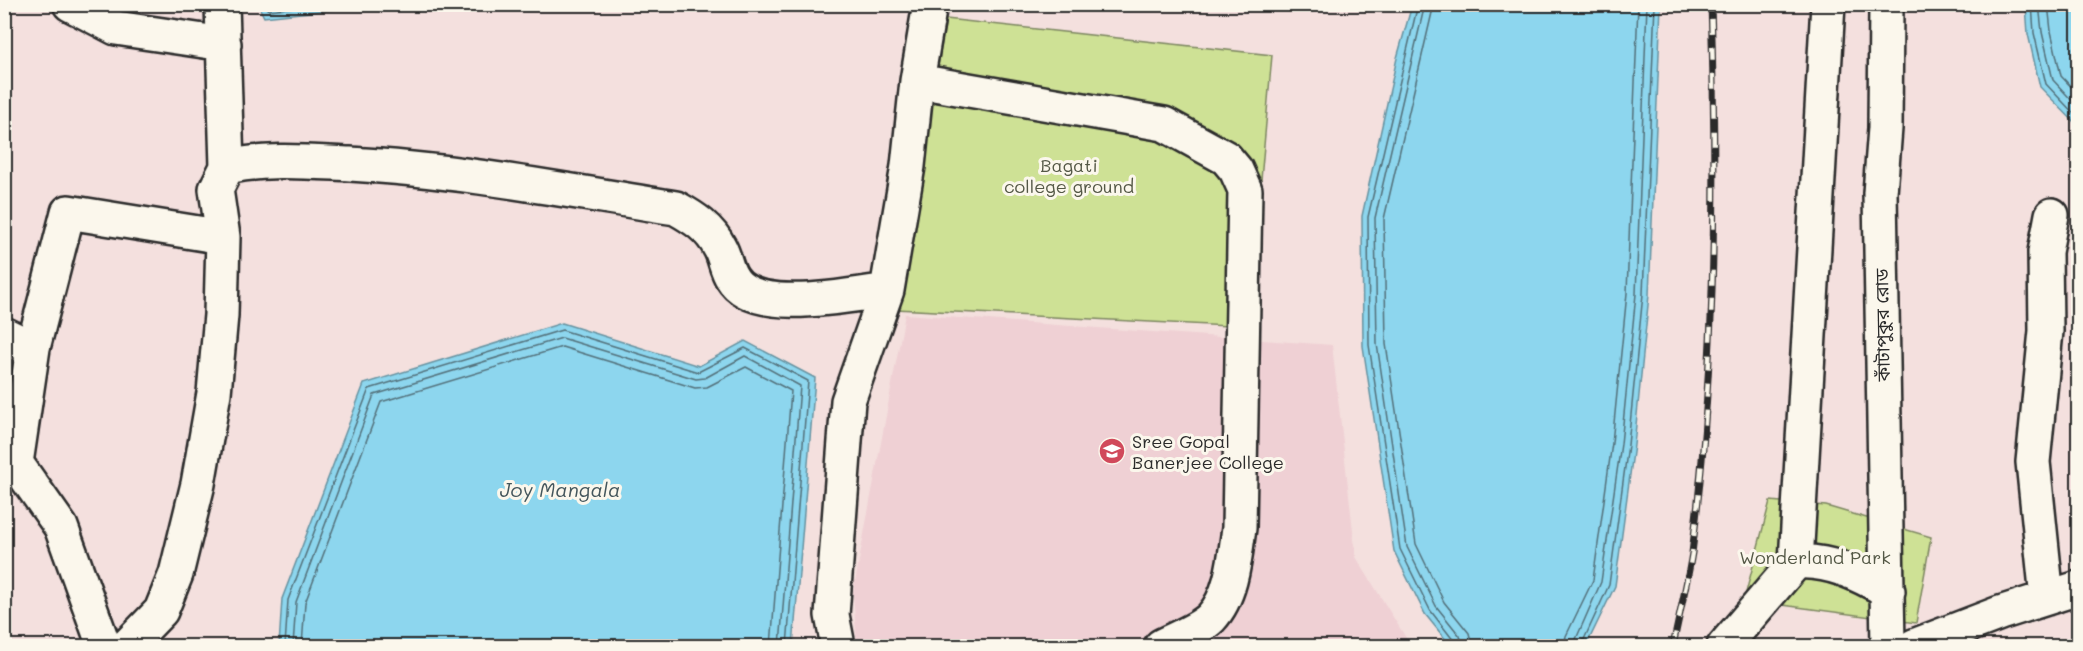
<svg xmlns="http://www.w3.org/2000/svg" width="2083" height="651" viewBox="0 0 2083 651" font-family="Mali,'Noto Sans Bengali',sans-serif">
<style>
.built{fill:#efd0d4}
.green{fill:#cee195;stroke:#7c8660;stroke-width:1.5}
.water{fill:#8dd6ee;stroke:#6692a0;stroke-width:1.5}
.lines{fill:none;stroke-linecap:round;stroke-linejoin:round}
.shore{stroke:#526f79;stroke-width:1.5}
.minor-casing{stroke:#2b2b2b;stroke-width:38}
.tertiary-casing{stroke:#2b2b2b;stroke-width:38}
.secondary-casing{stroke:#2b2b2b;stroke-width:38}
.minor{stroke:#fbf7ec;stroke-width:33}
.tertiary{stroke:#fbf7ec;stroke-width:33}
.secondary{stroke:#fbf7ec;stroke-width:33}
.rail-casing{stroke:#2b2b2b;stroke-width:7}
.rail{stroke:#fbf7ec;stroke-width:4.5;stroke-dasharray:14;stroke-linecap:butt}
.labels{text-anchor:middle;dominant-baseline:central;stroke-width:6;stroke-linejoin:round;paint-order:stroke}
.park-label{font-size:18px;fill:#545846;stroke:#fbf7ec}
.street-label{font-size:18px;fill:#2b2b2b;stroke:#fbf7ec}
.poi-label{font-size:18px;fill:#2b2b2b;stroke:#fbf7ec;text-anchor:start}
.water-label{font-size:20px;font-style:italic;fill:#44565c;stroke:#fbf7ec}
</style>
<rect width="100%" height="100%" fill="#f4e0de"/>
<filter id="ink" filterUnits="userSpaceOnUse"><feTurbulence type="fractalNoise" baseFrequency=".0167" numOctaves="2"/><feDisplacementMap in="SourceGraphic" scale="12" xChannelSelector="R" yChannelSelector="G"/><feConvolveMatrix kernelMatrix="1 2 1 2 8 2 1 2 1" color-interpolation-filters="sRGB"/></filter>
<g filter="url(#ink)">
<path class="built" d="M 905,314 L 1332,345 L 1356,557 L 1411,646 L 857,646 L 853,593 Z"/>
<path class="green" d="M 946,19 L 1272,55 L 1248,327 L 896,309 Z
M 1770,501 L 1826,506 L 1931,537 L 1916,623 L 1744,600 Z"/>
<path class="water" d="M 258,5 L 340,5 L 338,9 L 264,17 Z
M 1412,5 L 1661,5 L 1649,295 L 1634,445 L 1615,586 L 1586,646 L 1451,646 L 1425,614 L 1394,551 L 1363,346 L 1362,216 L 1397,58 Z
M 2026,5 L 2078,5 L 2078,126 L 2040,87 L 2028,34 Z
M 562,323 L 699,366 L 745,341 L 815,378 L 793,646 L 279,646 L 282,599 L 364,384 Z"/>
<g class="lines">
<path class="shore" d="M 264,4 L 269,10 L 325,4
M 1418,4 L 1368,217 L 1369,345 L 1400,549 L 1430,610 L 1454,641 L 1455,646
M 1425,4 L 1375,218 L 1377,344 L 1407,547 L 1436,606 L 1460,636 L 1463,646
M 1434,4 L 1384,219 L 1386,344 L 1416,544 L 1444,602 L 1469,633 L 1472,646
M 2032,4 L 2034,33 L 2046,84 L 2078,118
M 2039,4 L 2042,32 L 2053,80 L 2078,107
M 2048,4 L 2051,31 L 2061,76 L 2078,94
M 285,646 L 288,600 L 369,389 L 562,330 L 698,372 L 745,348 L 808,381 L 787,646
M 293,646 L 296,602 L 374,395 L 562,338 L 696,379 L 705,378 L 745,356 L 800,386 L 780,646
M 302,646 L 305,603 L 381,402 L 562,347 L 695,388 L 707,387 L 746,367 L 791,391 L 771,646
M 1564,646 L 1566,636 L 1593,580 L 1612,443 L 1627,293 L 1638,4
M 1573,646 L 1601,582 L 1621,444 L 1636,294 L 1647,4
M 1581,646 L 1609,585 L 1628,445 L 1643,294 L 1655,4"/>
<defs>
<path id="minor" d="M 70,4 L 116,28 L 224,44
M 222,4 L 227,167
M 917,81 L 1164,124 L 1226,158 L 1236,170 L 1245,190 L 1239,528 C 1235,557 1232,596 1211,618 C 1199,630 1176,638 1161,646
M 4,334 L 33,348
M 2047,598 L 2033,462 L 2046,331 L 2045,252 L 2052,215
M 104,646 L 61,527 L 16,463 L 33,348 L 68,212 L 223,237
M 127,646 L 161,611 L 176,574 L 198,484 L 214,393 L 221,315 L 223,237 L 216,189 L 227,167 C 268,158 309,162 350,164 C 460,170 568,191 676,208 C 694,218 710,228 720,248 C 725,257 726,269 732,278 C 754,316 850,295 887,290
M 838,646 L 832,615 L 848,401 L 887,290 L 908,166 L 917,81 L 930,4
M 1914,646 L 2000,613 L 2078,588"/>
<path id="tertiary" d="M 1886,4 L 1885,128 L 1880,193 L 1888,646
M 1796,562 C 1829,559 1860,575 1888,591"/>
<path id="secondary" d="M 1724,646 L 1796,562 L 1828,4"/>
</defs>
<use href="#minor" class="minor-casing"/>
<use href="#tertiary" class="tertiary-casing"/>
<use href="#secondary" class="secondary-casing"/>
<use href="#minor" class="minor"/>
<use href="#tertiary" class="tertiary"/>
<use href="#secondary" class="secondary"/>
<defs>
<path id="rail" d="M 1673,646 C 1679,616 1687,584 1692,553 C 1715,371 1717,187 1711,4"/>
</defs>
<use href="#rail" class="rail-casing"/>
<use href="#rail" class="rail"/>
</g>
</g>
<defs>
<symbol id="university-disc" viewBox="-11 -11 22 22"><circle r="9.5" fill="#d1495b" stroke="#fbf7ec"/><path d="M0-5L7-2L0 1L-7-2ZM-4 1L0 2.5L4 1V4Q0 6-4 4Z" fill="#fff"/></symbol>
</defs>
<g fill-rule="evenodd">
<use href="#university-disc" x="1097" y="436" width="30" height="30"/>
</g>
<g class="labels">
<g class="park-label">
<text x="1069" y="165">Bagati<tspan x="1069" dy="21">college ground</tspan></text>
<text x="1815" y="557">Wonderland Park</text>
</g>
<g class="street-label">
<text transform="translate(1882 325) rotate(-91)">কাঁটাপুকুর রোড</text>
</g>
<g class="poi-label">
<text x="1132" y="441">Sree Gopal<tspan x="1132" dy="21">Banerjee College</tspan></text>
</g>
<g class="water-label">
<text x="560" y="489">Joy Mangala</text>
</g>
</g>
<rect width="2083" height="651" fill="none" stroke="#fbf7ec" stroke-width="24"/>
<rect x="12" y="12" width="2059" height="627" fill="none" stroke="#2b2b2b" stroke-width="2" filter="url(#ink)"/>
</svg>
